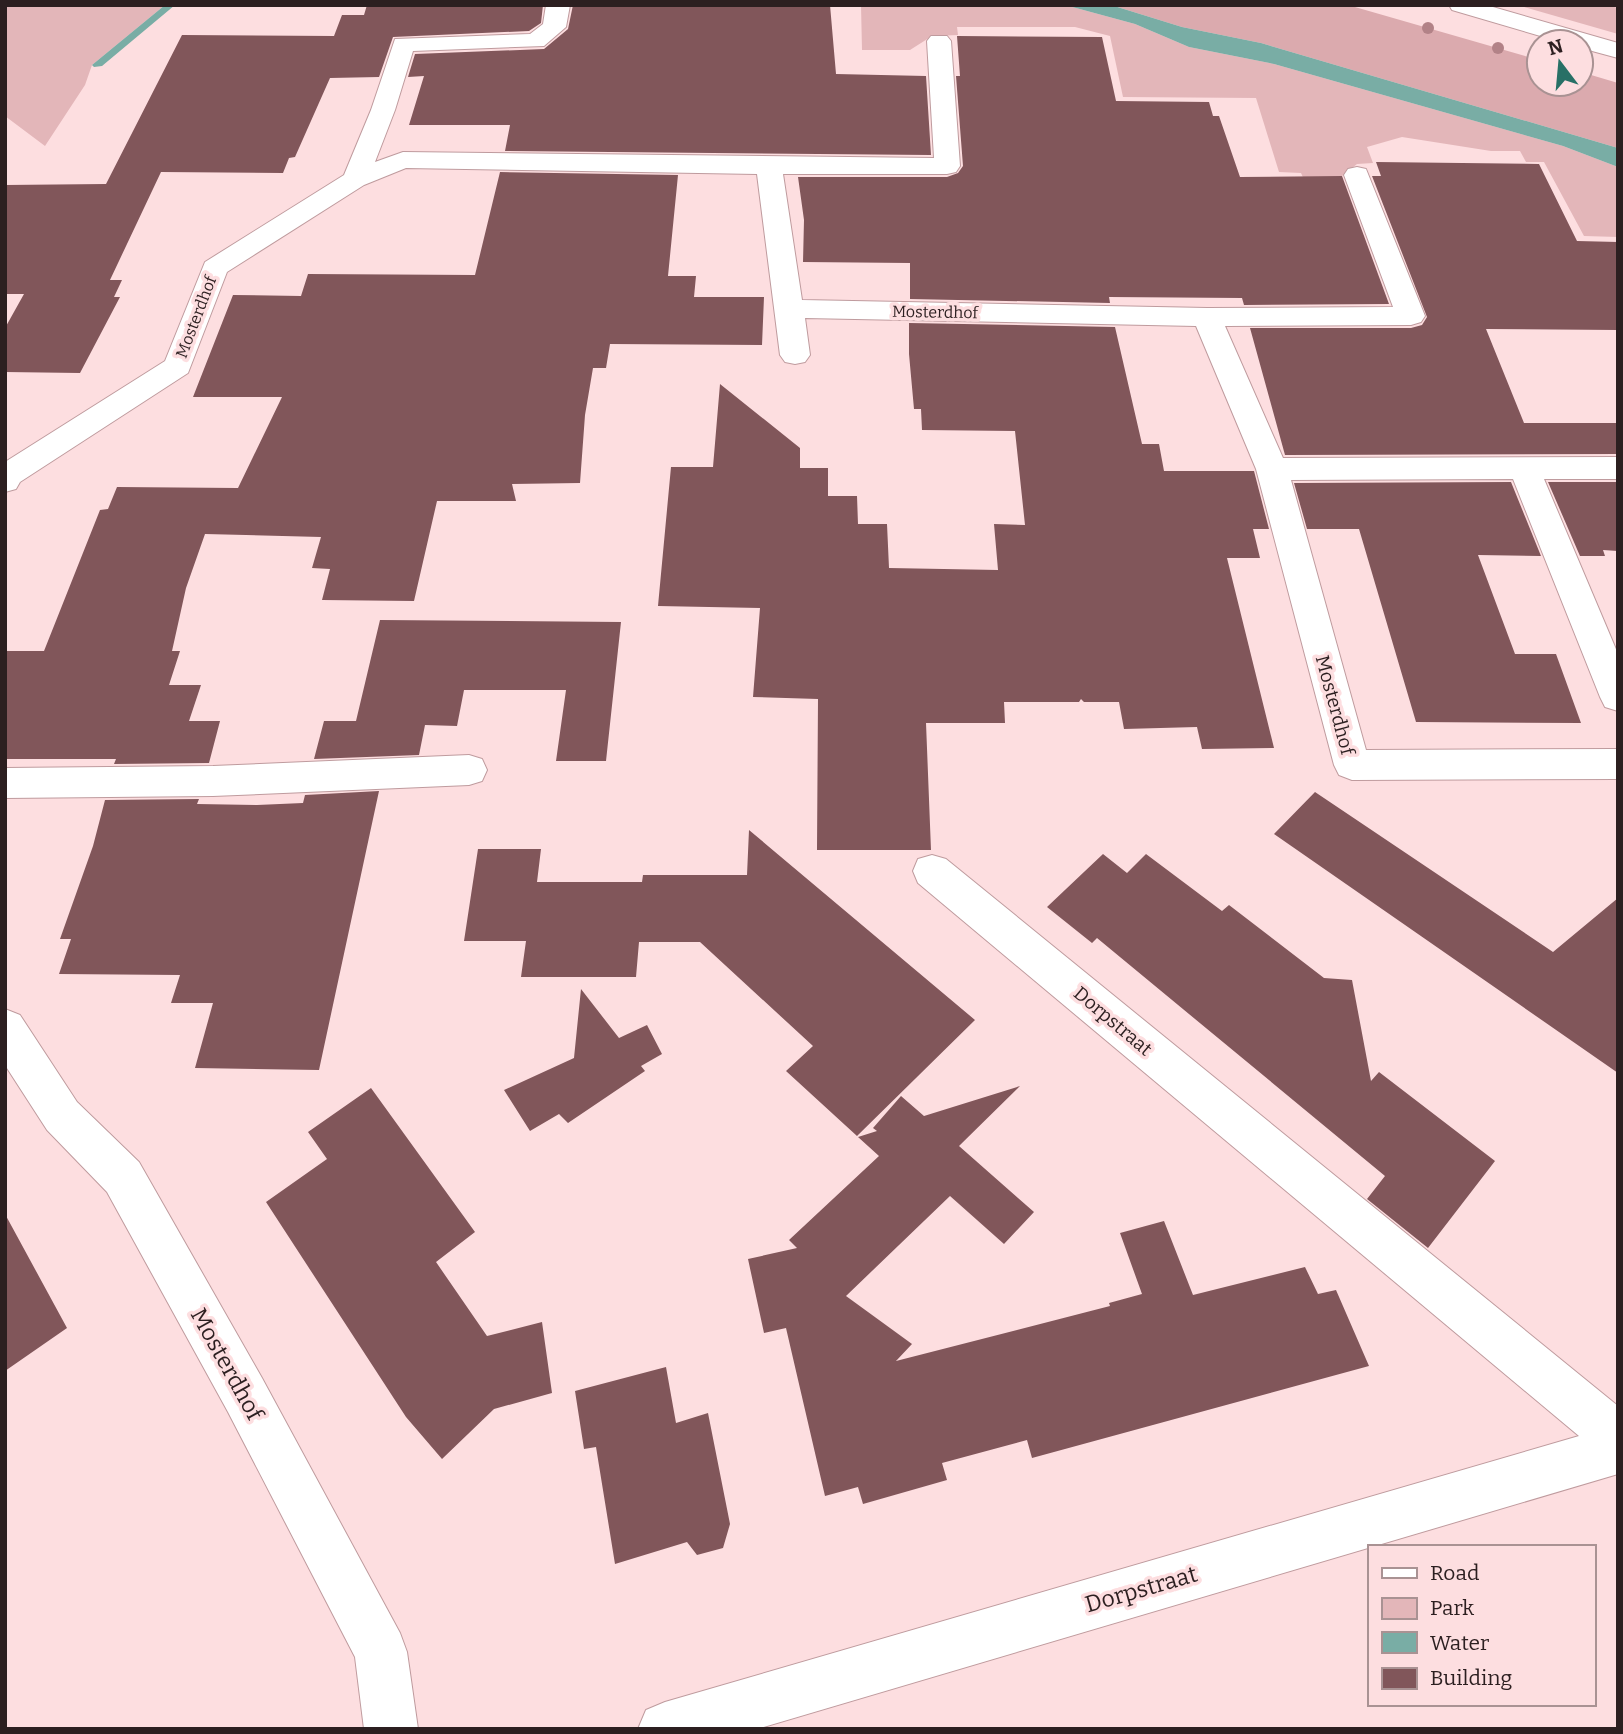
<svg xmlns="http://www.w3.org/2000/svg" width="1623" height="1734" viewBox="0 0 1623 1734" font-family="Bitter,serif">
<style>
.green{fill:#e3b6b9}
.forest{fill:#dbaaae}
.water{fill:#79ada5}
.building{fill:#81565a}
.lines{fill:none;stroke-linecap:round;stroke-linejoin:round}
.minor-casing{stroke:#bf9b9e;stroke-width:2}
.major-casing{stroke:#bf9b9e;stroke-width:2}
.minor{fill:#fff;fill-rule:evenodd}
.major{fill:#fff;fill-rule:evenodd}
.tree{fill:#b28287}
.labels{text-anchor:middle;dominant-baseline:central;stroke-width:7;stroke-linejoin:round;paint-order:stroke}
.far-street-label{font-size:16px;fill:#2c1f20;stroke:#fddee0}
.street-label{font-size:19px;fill:#2c1f20;stroke:#fddee0}
.near-street-label{font-size:23px;fill:#2c1f20;stroke:#fddee0}
</style>
<rect width="100%" height="100%" fill="#fddee0"/>
<path class="green" d="M 5,5 L 165,5 L 92,65 L 85,85 L 45,146 L 5,116 Z
M 861,5 L 1065,5 L 1135,24 L 1189,47 L 1274,64 L 1563,146 L 1618,167 L 1618,237 L 1584,236 L 1544,162 L 1526,162 L 1520,151 L 1491,151 L 1402,137 L 1367,147 L 1373,163 L 1357,164 L 1332,184 L 1306,184 L 1301,173 L 1279,172 L 1256,98 L 1123,97 L 1110,36 L 1075,27 L 957,27 L 958,35 L 932,36 L 910,50 L 862,50 Z
M 1517,5 L 1607,5 L 1618,8 L 1618,34 Z"/>
<path class="forest" d="M 1111,5 L 1348,5 L 1539,60 L 1539,84 L 1581,84 L 1581,72 L 1618,83 L 1618,148 L 1261,43 L 1182,27 Z"/>
<path class="water" d="M 165,5 L 175,5 L 102,66 L 94,67 L 92,65 Z
M 1065,5 L 1111,5 L 1182,27 L 1261,43 L 1618,148 L 1618,167 L 1563,146 L 1274,64 L 1189,47 L 1135,24 Z"/>
<path class="building" d="M 367,5 L 543,5 L 541,23 L 529,31 L 393,37 L 379,77 L 330,78 L 295,157 L 289,158 L 283,173 L 161,172 L 110,280 L 122,280 L 114,297 L 120,297 L 80,373 L 5,372 L 5,328 L 24,294 L 5,294 L 5,185 L 106,184 L 182,35 L 334,36 L 342,15 L 364,15 Z
M 573,5 L 830,5 L 836,74 L 926,76 L 931,155 L 505,151 L 510,125 L 409,125 L 424,76 L 408,77 L 415,54 L 544,49 L 568,29 Z
M 957,36 L 1102,37 L 1116,101 L 1209,102 L 1213,116 L 1219,116 L 1240,177 L 1342,176 L 1389,304 L 1244,305 L 1242,298 L 1109,297 L 1110,303 L 910,299 L 910,263 L 803,262 L 804,220 L 798,177 L 947,177 L 958,173 L 963,166 L 956,76 L 960,76 Z
M 1376,162 L 1539,164 L 1577,241 L 1618,242 L 1618,330 L 1486,329 L 1524,423 L 1618,423 L 1618,454 L 1285,455 L 1250,328 L 1411,328 L 1422,325 L 1427,317 L 1372,176 L 1381,176 Z
M 500,172 L 678,175 L 668,276 L 696,276 L 694,297 L 764,297 L 762,345 L 610,344 L 606,368 L 593,368 L 585,415 L 580,483 L 512,484 L 516,501 L 437,501 L 414,601 L 322,600 L 330,569 L 312,568 L 321,537 L 205,534 L 186,588 L 172,651 L 180,651 L 169,685 L 201,685 L 189,721 L 220,721 L 209,763 L 114,764 L 116,759 L 5,759 L 5,651 L 44,651 L 100,510 L 108,509 L 117,487 L 238,488 L 282,397 L 193,397 L 233,295 L 301,296 L 308,274 L 475,275 Z
M 909,323 L 1115,327 L 1142,444 L 1159,444 L 1164,471 L 1254,471 L 1269,529 L 1253,529 L 1260,558 L 1227,558 L 1274,748 L 1202,749 L 1197,727 L 1124,729 L 1119,702 L 1084,702 L 1081,699 L 1079,702 L 1004,702 L 1005,723 L 926,723 L 931,850 L 817,850 L 818,699 L 753,697 L 760,608 L 658,606 L 671,467 L 713,467 L 720,384 L 800,448 L 800,468 L 828,468 L 828,496 L 857,496 L 858,524 L 887,524 L 889,568 L 998,570 L 994,524 L 1025,525 L 1015,431 L 922,430 L 921,409 L 914,409 L 909,354 Z
M 1511,482 L 1541,556 L 1478,555 L 1515,654 L 1556,654 L 1581,723 L 1416,722 L 1359,529 L 1307,529 L 1294,483 Z
M 1548,482 L 1618,482 L 1618,551 L 1603,550 L 1605,556 L 1580,556 Z
M 380,620 L 621,622 L 606,761 L 556,761 L 566,690 L 464,690 L 457,726 L 425,725 L 419,755 L 314,759 L 324,721 L 356,721 Z
M 379,791 L 319,1070 L 195,1068 L 213,1003 L 171,1003 L 180,975 L 59,974 L 71,939 L 60,939 L 93,846 L 105,800 L 199,799 L 197,804 L 257,805 L 303,803 L 305,795 Z
M 1315,792 L 1553,952 L 1618,898 L 1618,1073 L 1274,834 Z
M 749,830 L 975,1020 L 857,1136 L 786,1071 L 813,1046 L 700,942 L 639,942 L 636,977 L 521,977 L 526,941 L 464,941 L 478,849 L 541,849 L 537,882 L 642,882 L 643,875 L 747,875 Z
M 1103,854 L 1127,873 L 1146,854 L 1222,911 L 1229,905 L 1324,978 L 1352,980 L 1371,1081 L 1379,1072 L 1495,1161 L 1428,1248 L 1367,1199 L 1385,1176 L 1097,938 L 1092,943 L 1047,907 Z
M 581,989 L 619,1038 L 647,1025 L 662,1054 L 641,1066 L 645,1071 L 568,1123 L 559,1114 L 530,1131 L 504,1090 L 574,1058 Z
M 1020,1086 L 959,1146 L 1034,1212 L 1004,1244 L 950,1196 L 846,1296 L 912,1344 L 896,1361 L 1110,1306 L 1109,1303 L 1142,1294 L 1120,1233 L 1164,1221 L 1193,1295 L 1305,1267 L 1318,1294 L 1336,1290 L 1369,1366 L 1032,1458 L 1027,1440 L 942,1463 L 947,1480 L 863,1504 L 858,1487 L 825,1496 L 786,1328 L 764,1333 L 748,1259 L 797,1248 L 789,1240 L 879,1156 L 858,1137 L 877,1131 L 873,1128 L 901,1096 L 924,1116 Z
M 371,1088 L 475,1232 L 436,1262 L 487,1336 L 542,1322 L 552,1393 L 494,1409 L 442,1459 L 406,1417 L 266,1202 L 327,1159 L 308,1132 Z
M 5,1214 L 67,1328 L 5,1371 Z
M 666,1367 L 676,1423 L 708,1413 L 730,1524 L 723,1548 L 697,1555 L 687,1542 L 615,1564 L 596,1447 L 584,1449 L 575,1391 Z"/>
<g class="lines">
<defs>
<path id="minor" d="M 546,5 L 570,5 L 566,27 L 544,46 L 413,51 L 395,110 L 375,162 L 403,152 L 934,158 L 927,41 L 931,36 L 947,36 L 951,41 L 960,166 L 956,172 L 947,174 L 783,174 L 802,300 L 1207,308 L 1393,307 L 1344,175 L 1348,169 L 1357,167 L 1366,169 L 1425,316 L 1421,322 L 1411,325 L 1225,326 L 1283,458 L 1618,457 L 1618,479 L 1544,479 L 1618,654 L 1618,711 L 1605,707 L 1600,697 L 1513,479 L 1291,480 L 1366,750 L 1618,749 L 1618,779 L 1352,780 L 1339,775 L 1334,765 L 1256,469 L 1196,326 L 805,318 L 810,355 L 805,362 L 795,364 L 785,362 L 780,355 L 757,174 L 406,168 L 364,185 L 227,272 L 188,373 L 20,482 L 16,489 L 5,492 L 5,462 L 165,361 L 205,262 L 344,175 L 371,110 L 395,39 L 530,34 L 543,24 Z
M 469,755 L 482,759 L 487,770 L 482,781 L 469,785 L 213,796 L 5,798 L 5,768 L 213,766 Z
M 932,855 L 946,859 L 1618,1406 L 1618,1474 L 757,1729 L 638,1729 L 646,1710 L 665,1702 L 1579,1436 L 918,883 L 913,871 L 918,859 Z
M 5,1009 L 20,1015 L 77,1102 L 139,1162 L 262,1378 L 400,1633 L 407,1652 L 418,1729 L 364,1729 L 355,1657 L 228,1412 L 107,1192 L 47,1130 L 5,1065 Z"/>
<path id="major" d="M 1449,5 L 1486,5 L 1618,43 L 1618,58 L 1581,48 L 1581,42 L 1561,42 L 1452,10 Z"/>
</defs>
<use href="#minor" class="minor-casing"/>
<use href="#major" class="major-casing"/>
<use href="#minor" class="minor"/>
<use href="#major" class="major"/>
</g>
<g class="tree">
<circle cx="1428" cy="28" r="6"/>
<circle cx="1498" cy="48" r="6"/>
</g>
<g class="labels">
<g class="far-street-label">
<text transform="translate(935 312) rotate(1)">Mosterdhof</text>
<text transform="translate(196 317) rotate(-69)">Mosterdhof</text>
</g>
<g class="street-label">
<text transform="translate(1335 705) rotate(75)">Mosterdhof</text>
<text transform="translate(1113 1021) rotate(40)">Dorpstraat</text>
</g>
<g class="near-street-label">
<text transform="translate(227 1364) rotate(61)">Mosterdhof</text>
<text transform="translate(1141 1589) rotate(-16)">Dorpstraat</text>
</g>
</g>
<rect width="1623" height="1734" fill="none" stroke="#2c1f20" stroke-width="14"/>
<rect x="1368" y="1545" width="228" height="161" fill="#fddee0" stroke="#a99293" stroke-width="2"/>
<rect x="1382" y="1568" width="35" height="10" fill="#ffffff" stroke="#a99293" stroke-width="2"/>
<text x="1430" y="1580" font-size="21" fill="#2c1f20">Road</text>
<rect x="1382" y="1598" width="35" height="21" fill="#e3b6b9" stroke="#a99293" stroke-width="2"/>
<text x="1430" y="1615" font-size="21" fill="#2c1f20">Park</text>
<rect x="1382" y="1632" width="35" height="21" fill="#79ada5" stroke="#a99293" stroke-width="2"/>
<text x="1430" y="1650" font-size="21" fill="#2c1f20">Water</text>
<rect x="1382" y="1668" width="35" height="21" fill="#81565a" stroke="#a99293" stroke-width="2"/>
<text x="1430" y="1685" font-size="21" fill="#2c1f20">Building</text>
<g transform="translate(1560 63) rotate(344)"><circle r="33" fill="#fddee0" stroke="#a99293" stroke-width="2"/>
<path d="M0-5L12 26L0 18L-12 26Z" fill="#287066"/>
<text y="-10" font-size="19" font-weight="bold" text-anchor="middle" fill="#2c1f20">N</text>
</g>
</svg>
